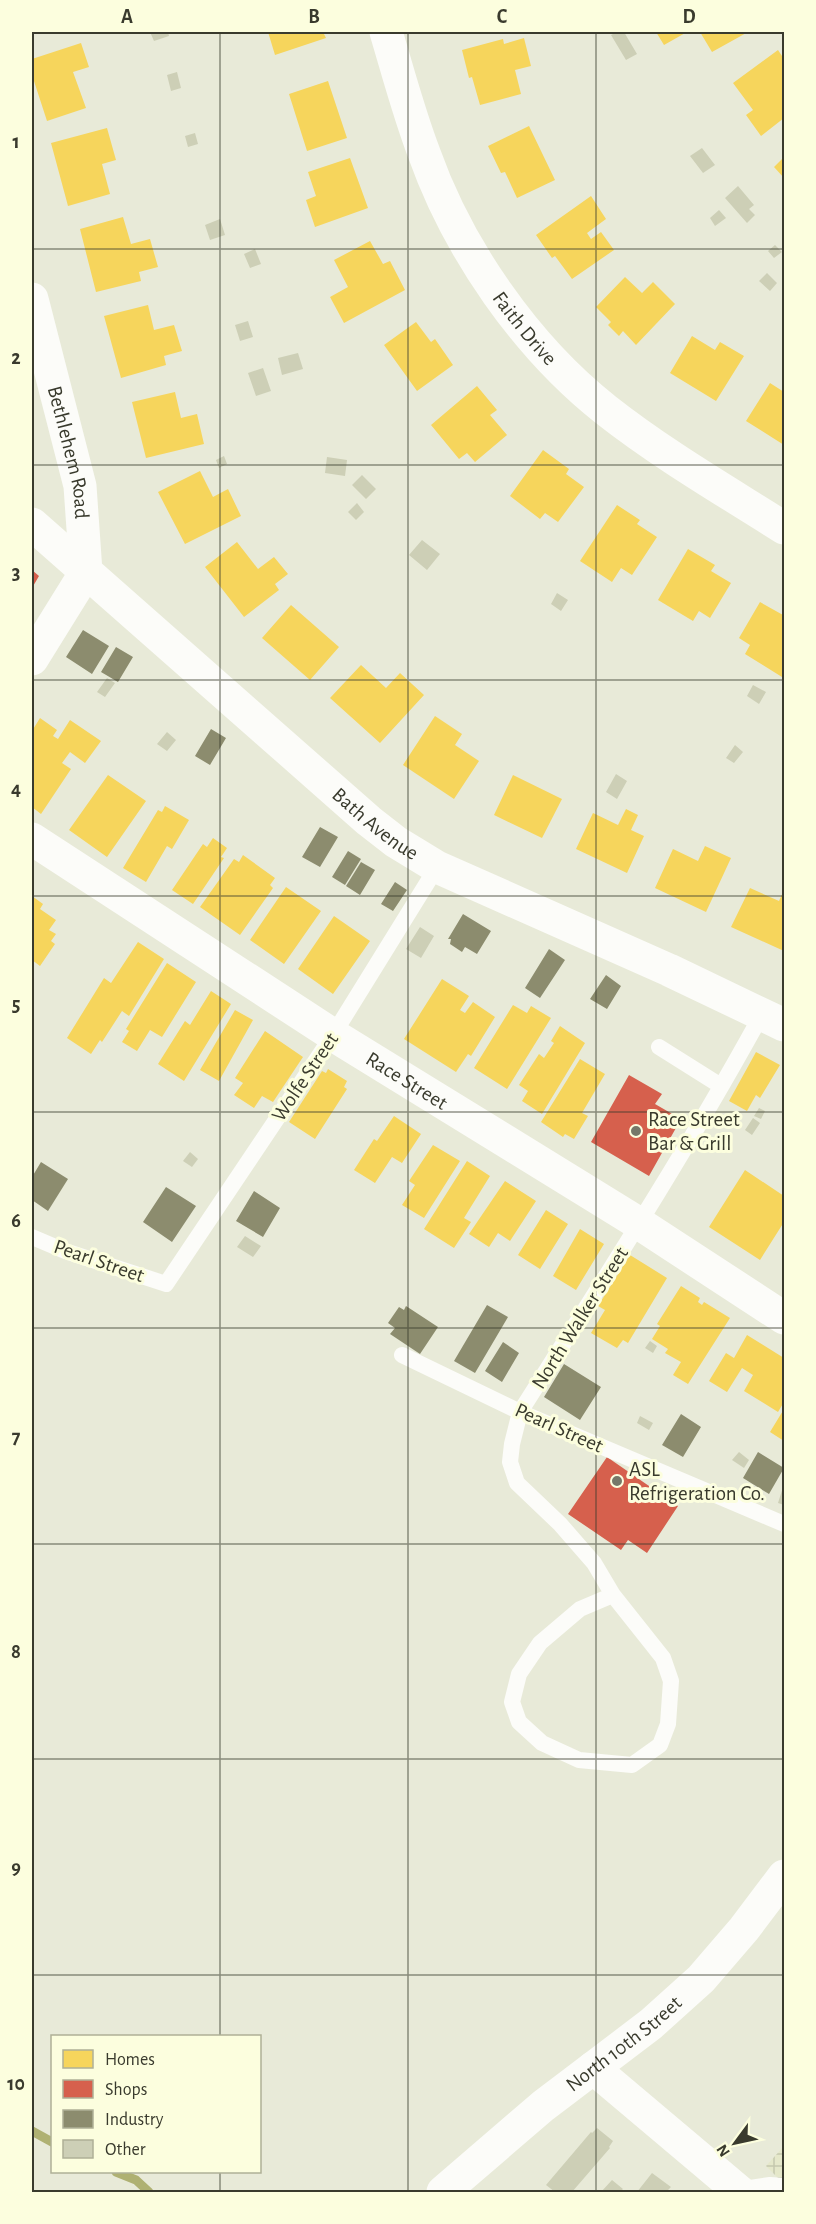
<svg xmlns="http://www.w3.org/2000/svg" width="816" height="2224" viewBox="0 0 816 2224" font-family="'Alegreya Sans',sans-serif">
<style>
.industrial{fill:url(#industrial-grid)}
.homes{fill:#f6d55c}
.shops{fill:#d6604d}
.industry{fill:#8c8c6e}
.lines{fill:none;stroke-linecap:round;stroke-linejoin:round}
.stream{stroke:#afb172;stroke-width:9}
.building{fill:#cdcfb6}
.service{stroke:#fcfcf9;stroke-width:16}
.minor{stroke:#fcfcf9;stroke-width:33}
.secondary{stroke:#fcfcf9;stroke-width:33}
.grid{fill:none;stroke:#393a2d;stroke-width:1.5;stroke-opacity:0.55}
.poi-dot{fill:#767869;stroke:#fcfede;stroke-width:2}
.labels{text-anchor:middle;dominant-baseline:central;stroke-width:6;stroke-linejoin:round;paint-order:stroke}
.street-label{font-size:21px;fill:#393a2d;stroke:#fcfede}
.poi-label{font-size:21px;fill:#393a2d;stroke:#fcfede;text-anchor:start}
.neatline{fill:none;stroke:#393a2d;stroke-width:2}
.grid-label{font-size:20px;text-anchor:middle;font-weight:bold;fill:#393a2d}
</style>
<defs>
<pattern id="industrial-grid" width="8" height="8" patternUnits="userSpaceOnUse" patternTransform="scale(1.5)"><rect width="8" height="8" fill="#e5e8ca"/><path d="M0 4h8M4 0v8" fill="none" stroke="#c5c8ae"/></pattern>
</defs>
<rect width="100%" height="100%" fill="#e8ead8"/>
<path class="industrial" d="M 784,2146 L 784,2184 L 766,2166 Z"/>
<path class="homes" d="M 268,32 L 323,32 L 326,38 L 275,55 Z
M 656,32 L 687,32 L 664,45 Z
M 700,32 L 748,32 L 712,52 Z
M 524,38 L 531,66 L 515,70 L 521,94 L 480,105 L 472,77 L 469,78 L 462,50 L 503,39 L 504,44 Z
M 81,43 L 89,67 L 73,72 L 86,108 L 47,121 L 32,75 L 32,59 Z
M 778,50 L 784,59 L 784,118 L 761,136 L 746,115 L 753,110 L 733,83 Z
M 328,81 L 347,138 L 307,151 L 289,94 Z
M 529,126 L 555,180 L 517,198 L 505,172 L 501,173 L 488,146 Z
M 107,128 L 116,160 L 102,164 L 110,194 L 68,206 L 51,143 Z
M 784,157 L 784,178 L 774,167 Z
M 350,158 L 368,208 L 315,227 L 306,200 L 316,196 L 308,172 Z
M 591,196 L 606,219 L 587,233 L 591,239 L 601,232 L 614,250 L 572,279 L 555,256 L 552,258 L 536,235 Z
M 123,217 L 131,244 L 150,239 L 158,267 L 139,272 L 141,281 L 96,292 L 80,229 Z
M 370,241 L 383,264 L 390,261 L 405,290 L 344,323 L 330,297 L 348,287 L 334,260 Z
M 625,277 L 642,293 L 653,282 L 675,304 L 636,345 L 623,331 L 619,336 L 608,325 L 611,322 L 596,307 Z
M 148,305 L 154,330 L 174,325 L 182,351 L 164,356 L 166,365 L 121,378 L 104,316 Z
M 416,322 L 431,342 L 435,339 L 453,365 L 417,391 L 384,345 Z
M 692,336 L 715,350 L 720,342 L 744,356 L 716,401 L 670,373 Z
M 770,383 L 784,392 L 784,445 L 746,421 Z
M 477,386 L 497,410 L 490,415 L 507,435 L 475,462 L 467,453 L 459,459 L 431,425 Z
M 175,392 L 181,418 L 197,414 L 204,444 L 146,458 L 132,402 Z
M 543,450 L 569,469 L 566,474 L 584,487 L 558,522 L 545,513 L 540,519 L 510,496 Z
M 200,471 L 213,497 L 228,489 L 241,516 L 185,544 L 158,492 Z
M 617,505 L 640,520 L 637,524 L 657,537 L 632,575 L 621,568 L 612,582 L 580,561 Z
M 237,542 L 258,569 L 274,557 L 288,574 L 275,584 L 279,590 L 244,617 L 205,567 Z
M 688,549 L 715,565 L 711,571 L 731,583 L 710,618 L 699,611 L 693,621 L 658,600 Z
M 760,602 L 783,615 L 784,612 L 784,673 L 782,677 L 745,654 L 750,645 L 739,638 Z
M 291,605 L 339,647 L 310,680 L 262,638 Z
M 361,665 L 386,688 L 400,673 L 424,695 L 380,743 L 330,698 Z
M 435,716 L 462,734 L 455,745 L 479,761 L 454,799 L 403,765 Z
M 40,718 L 57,730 L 53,736 L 58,739 L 70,720 L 101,741 L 85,763 L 70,752 L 62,763 L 71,769 L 41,814 L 32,807 L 32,731 Z
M 108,775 L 146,801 L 107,857 L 69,830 Z
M 513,775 L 562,799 L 542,838 L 494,815 Z
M 165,806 L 189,820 L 172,849 L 167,846 L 146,882 L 123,868 L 158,810 L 162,812 Z
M 626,809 L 638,815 L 631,830 L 644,836 L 627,873 L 576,849 L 593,813 L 618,825 Z
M 213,838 L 227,848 L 221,857 L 224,858 L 193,904 L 172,890 L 203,844 L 207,847 Z
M 705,846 L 731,858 L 706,912 L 655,888 L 673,849 L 698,861 Z
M 243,855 L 275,878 L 270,885 L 273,888 L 240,935 L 200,907 L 234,859 L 239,862 Z
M 286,887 L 321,911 L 284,964 L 250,940 Z
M 750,888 L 779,901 L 784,890 L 784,951 L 731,927 Z
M 32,896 L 43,904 L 40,909 L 56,920 L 49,930 L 56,934 L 51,941 L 55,944 L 40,966 L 32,960 Z
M 334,916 L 370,941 L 333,994 L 298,969 Z
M 138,942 L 164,959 L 129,1016 L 122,1011 L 102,1042 L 100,1040 L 91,1054 L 67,1038 L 104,978 L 111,983 Z
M 167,963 L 196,982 L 162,1037 L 150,1030 L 137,1051 L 122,1042 L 129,1031 L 126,1029 Z
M 442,979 L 469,996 L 460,1010 L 465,1013 L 473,1002 L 495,1017 L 471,1056 L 468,1054 L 456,1072 L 404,1039 Z
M 211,991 L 231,1004 L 184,1081 L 158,1064 L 185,1021 L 190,1025 Z
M 513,1005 L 527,1013 L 531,1006 L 551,1018 L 507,1089 L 474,1068 Z
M 235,1010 L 253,1020 L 219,1081 L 200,1070 Z
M 560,1026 L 585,1043 L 542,1114 L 522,1101 L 528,1091 L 519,1085 L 539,1054 L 544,1058 L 554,1043 L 551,1041 Z
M 265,1031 L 303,1057 L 273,1102 L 262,1096 L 254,1108 L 234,1095 L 243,1083 L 235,1078 Z
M 756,1052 L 780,1065 L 760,1098 L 756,1095 L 747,1111 L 729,1101 Z
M 580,1059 L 605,1074 L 582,1113 L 588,1116 L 574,1139 L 565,1134 L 563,1137 L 541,1122 Z
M 328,1069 L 347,1081 L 344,1087 L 347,1089 L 315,1139 L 289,1122 L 322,1071 L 326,1073 Z
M 394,1116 L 421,1134 L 402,1163 L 392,1157 L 375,1183 L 354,1170 L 374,1139 L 377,1141 Z
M 433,1145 L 460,1161 L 424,1218 L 402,1205 L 415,1185 L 409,1181 Z
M 467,1161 L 490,1176 L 464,1218 L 471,1222 L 454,1248 L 424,1229 Z
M 745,1170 L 784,1196 L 784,1222 L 760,1260 L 709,1227 Z
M 505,1181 L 536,1201 L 510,1241 L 498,1233 L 489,1247 L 469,1234 Z
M 546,1210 L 568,1224 L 540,1269 L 518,1255 Z
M 580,1229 L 604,1244 L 576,1290 L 553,1276 Z
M 630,1255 L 667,1278 L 628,1343 L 623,1340 L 617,1348 L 591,1333 L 605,1310 L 598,1306 Z
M 681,1286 L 700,1298 L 698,1302 L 702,1305 L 704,1302 L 730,1318 L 688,1384 L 673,1375 L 681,1362 L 665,1353 L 668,1349 L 652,1339 L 660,1326 L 657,1324 Z
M 747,1335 L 784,1358 L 784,1402 L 778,1412 L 744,1391 L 753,1375 L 742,1368 L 727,1392 L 709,1381 L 726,1353 L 734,1358 Z
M 784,1409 L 784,1441 L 770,1432 Z"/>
<path class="shops" d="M 32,570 L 39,576 L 32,588 Z
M 629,1075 L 662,1094 L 655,1104 L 681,1119 L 649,1176 L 591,1142 Z
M 607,1457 L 678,1506 L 647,1553 L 628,1540 L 621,1550 L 568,1514 Z"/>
<path class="industry" d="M 83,630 L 109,646 L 92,674 L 66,657 Z
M 116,647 L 133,657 L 118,682 L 101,672 Z
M 211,729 L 226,738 L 210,765 L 195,756 Z
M 320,827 L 338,837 L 320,867 L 302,857 Z
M 348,851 L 361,859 L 345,885 L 332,877 Z
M 361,862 L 375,870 L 360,895 L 346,886 Z
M 395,882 L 407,890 L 393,911 L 381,904 Z
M 463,914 L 491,931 L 477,954 L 465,947 L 462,952 L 450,944 L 451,939 L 448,939 Z
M 549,949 L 565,960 L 540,998 L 525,988 Z
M 606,975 L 621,986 L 607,1009 L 590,999 Z
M 41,1162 L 68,1179 L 48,1211 L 32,1200 L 32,1177 Z
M 166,1187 L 196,1206 L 172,1242 L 143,1222 Z
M 254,1191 L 280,1208 L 263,1237 L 236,1221 Z
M 487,1305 L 508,1317 L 475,1373 L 454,1361 Z
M 406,1306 L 438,1327 L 420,1354 L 390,1334 L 395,1328 L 388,1323 L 399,1307 L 404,1310 Z
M 503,1342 L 519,1353 L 502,1382 L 485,1371 Z
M 564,1364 L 601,1387 L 580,1420 L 544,1397 Z
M 681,1414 L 701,1427 L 683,1457 L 662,1445 Z
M 758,1452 L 784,1468 L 769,1494 L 743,1478 Z"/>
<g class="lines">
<path class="stream" d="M 32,2131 L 52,2142
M 116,2172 L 136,2180 L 149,2192"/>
</g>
<path class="building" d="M 150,32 L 168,32 L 169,36 L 154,41 Z
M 617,32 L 624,32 L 637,54 L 626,60 L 611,35 Z
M 177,72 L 181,88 L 171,91 L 167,75 Z
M 195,133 L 198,144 L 188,147 L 185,136 Z
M 702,148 L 715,165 L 703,173 L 690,156 Z
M 738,186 L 754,205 L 749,209 L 755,215 L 747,223 L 725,198 Z
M 719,210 L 726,218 L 715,226 L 710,218 Z
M 220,219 L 225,235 L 210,240 L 205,225 Z
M 775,245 L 782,252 L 774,258 L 768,251 Z
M 255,249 L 261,264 L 250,268 L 244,254 Z
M 767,273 L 777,283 L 770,291 L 759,281 Z
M 248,321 L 253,337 L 240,341 L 235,325 Z
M 298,353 L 303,369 L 282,375 L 278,358 Z
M 263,368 L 271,391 L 256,396 L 248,373 Z
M 224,456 L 227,464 L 219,468 L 216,460 Z
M 327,457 L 347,460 L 345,476 L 325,473 Z
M 362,475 L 376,489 L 366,499 L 352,485 Z
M 357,503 L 364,512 L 356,520 L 348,512 Z
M 422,540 L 440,554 L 427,570 L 409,555 Z
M 557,593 L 568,600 L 561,611 L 551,604 Z
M 107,678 L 115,683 L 105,697 L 97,692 Z
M 753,685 L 766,692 L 759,704 L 747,696 Z
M 167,732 L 176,740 L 167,751 L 157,744 Z
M 735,745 L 743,752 L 734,763 L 726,758 Z
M 616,774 L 627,781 L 617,799 L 606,792 Z
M 420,927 L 434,936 L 421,958 L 406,949 Z
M 759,1108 L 765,1111 L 761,1119 L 754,1116 Z
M 753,1118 L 760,1123 L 752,1135 L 745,1130 Z
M 190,1152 L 198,1159 L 192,1167 L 183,1161 Z
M 245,1236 L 261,1246 L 253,1257 L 237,1247 Z
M 650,1341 L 657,1346 L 653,1353 L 645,1348 Z
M 640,1416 L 653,1423 L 649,1430 L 637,1423 Z
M 739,1452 L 749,1460 L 744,1468 L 732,1460 Z
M 784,1484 L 784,1505 L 778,1503 Z
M 597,2128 L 613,2141 L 609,2147 L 610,2148 L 572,2192 L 555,2192 L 546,2185 L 591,2132 L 592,2133 Z
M 652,2173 L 671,2187 L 666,2192 L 637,2192 Z
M 612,2180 L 623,2189 L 620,2192 L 601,2192 Z"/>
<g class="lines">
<path class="service" d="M 659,1047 L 721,1086
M 32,1237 L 65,1251 L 166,1284 L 333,1035 L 437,867
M 402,1355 L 520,1412 L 784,1524
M 613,1595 L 580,1609 L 540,1643 L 519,1674 L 512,1702 L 519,1722 L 542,1743 L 579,1760 L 632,1765 L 660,1745 L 668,1724 L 671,1681 L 663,1658 L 613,1595 L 594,1563 L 560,1524 L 517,1483 L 510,1462 L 512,1444 L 520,1412 C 603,1281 687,1151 762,1014
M 737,2190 L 770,2185 L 784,2186"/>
<g class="minor">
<path id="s1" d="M 386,32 C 398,72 409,114 424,153 C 458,249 526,347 606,410 C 662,454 724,490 784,528"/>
<path id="s2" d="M 32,299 L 80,486 L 86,572 L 32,659"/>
<path id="s3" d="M 32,524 L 369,821 L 396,842 L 437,867 L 669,970 L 784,1025"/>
<path d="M 593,2068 L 740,2192"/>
<path id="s4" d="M 443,2192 L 543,2106 L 651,2024 L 701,1979 L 744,1929 L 784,1876"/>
</g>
<path class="secondary" id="s5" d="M 32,839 L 333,1035 L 640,1224 L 784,1318"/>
</g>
<path class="grid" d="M 220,32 L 220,2036M 408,32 L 408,2192M 596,32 L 596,2192M 32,249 L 784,249M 32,465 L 784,465M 32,680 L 784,680M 32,896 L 784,896M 32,1112 L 784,1112M 32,1328 L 784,1328M 32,1544 L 784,1544M 32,1759 L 784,1759M 32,1975 L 784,1975M 220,2172 L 220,2192"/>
<g class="poi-dot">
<circle cx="636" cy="1131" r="6"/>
<circle cx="617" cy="1481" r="6"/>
</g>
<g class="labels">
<g class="street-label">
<text stroke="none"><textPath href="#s1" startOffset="330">Faith Drive</textPath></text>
<text stroke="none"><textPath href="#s2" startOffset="158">Bethlehem Road</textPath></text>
<text stroke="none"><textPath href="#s3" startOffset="456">Bath Avenue</textPath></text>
<text transform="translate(305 1077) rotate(-56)">Wolfe Street</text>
<text stroke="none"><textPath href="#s5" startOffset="446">Race Street</textPath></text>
<text transform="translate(99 1261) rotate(19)">Pearl Street</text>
<text transform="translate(580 1318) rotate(-58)">North Walker Street</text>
<text transform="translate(559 1428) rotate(24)">Pearl Street</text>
<text stroke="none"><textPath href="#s4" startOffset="234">North 10th Street</textPath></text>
</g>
<g class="poi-label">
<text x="648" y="1119">Race Street<tspan x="648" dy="24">Bar &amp; Grill</tspan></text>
<text x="629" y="1469">ASL<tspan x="629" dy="24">Refrigeration Co.</tspan></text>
</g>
</g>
<rect width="816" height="2224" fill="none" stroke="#fcfede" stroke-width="66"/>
<rect x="51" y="2035" width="210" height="138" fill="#fcfede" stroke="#aeb097" stroke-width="1.5"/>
<rect x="63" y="2050" width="30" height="18" fill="#f6d55c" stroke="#aeb097" stroke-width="1.5"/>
<text x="105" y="2065" font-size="18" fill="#393a2d">Homes</text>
<rect x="63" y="2080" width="30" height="18" fill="#d6604d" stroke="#aeb097" stroke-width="1.5"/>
<text x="105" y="2095" font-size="18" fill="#393a2d">Shops</text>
<rect x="63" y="2110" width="30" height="18" fill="#8c8c6e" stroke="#aeb097" stroke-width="1.5"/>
<text x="105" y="2125" font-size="18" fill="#393a2d">Industry</text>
<rect x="63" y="2140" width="30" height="18" fill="#cdcfb6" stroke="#aeb097" stroke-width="1.5"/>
<text x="105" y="2155" font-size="18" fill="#393a2d">Other</text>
<g transform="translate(735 2143) rotate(237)" stroke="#fcfede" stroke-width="4.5" paint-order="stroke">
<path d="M0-4.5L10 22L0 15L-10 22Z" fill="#393a2d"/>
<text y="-9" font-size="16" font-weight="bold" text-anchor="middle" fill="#393a2d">N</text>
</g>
<rect x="33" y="33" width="750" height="2158" class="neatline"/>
<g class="grid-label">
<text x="127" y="23">A</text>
<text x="314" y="23">B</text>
<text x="502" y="23">C</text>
<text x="689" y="23">D</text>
<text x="16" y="148">1</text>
<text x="16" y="364">2</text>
<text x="16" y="579">3</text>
<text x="16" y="795">4</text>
<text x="16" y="1011">5</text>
<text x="16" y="1227">6</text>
<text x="16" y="1443">7</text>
<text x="16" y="1658">8</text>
<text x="16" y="1874">9</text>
<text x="16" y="2090">10</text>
</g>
</svg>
